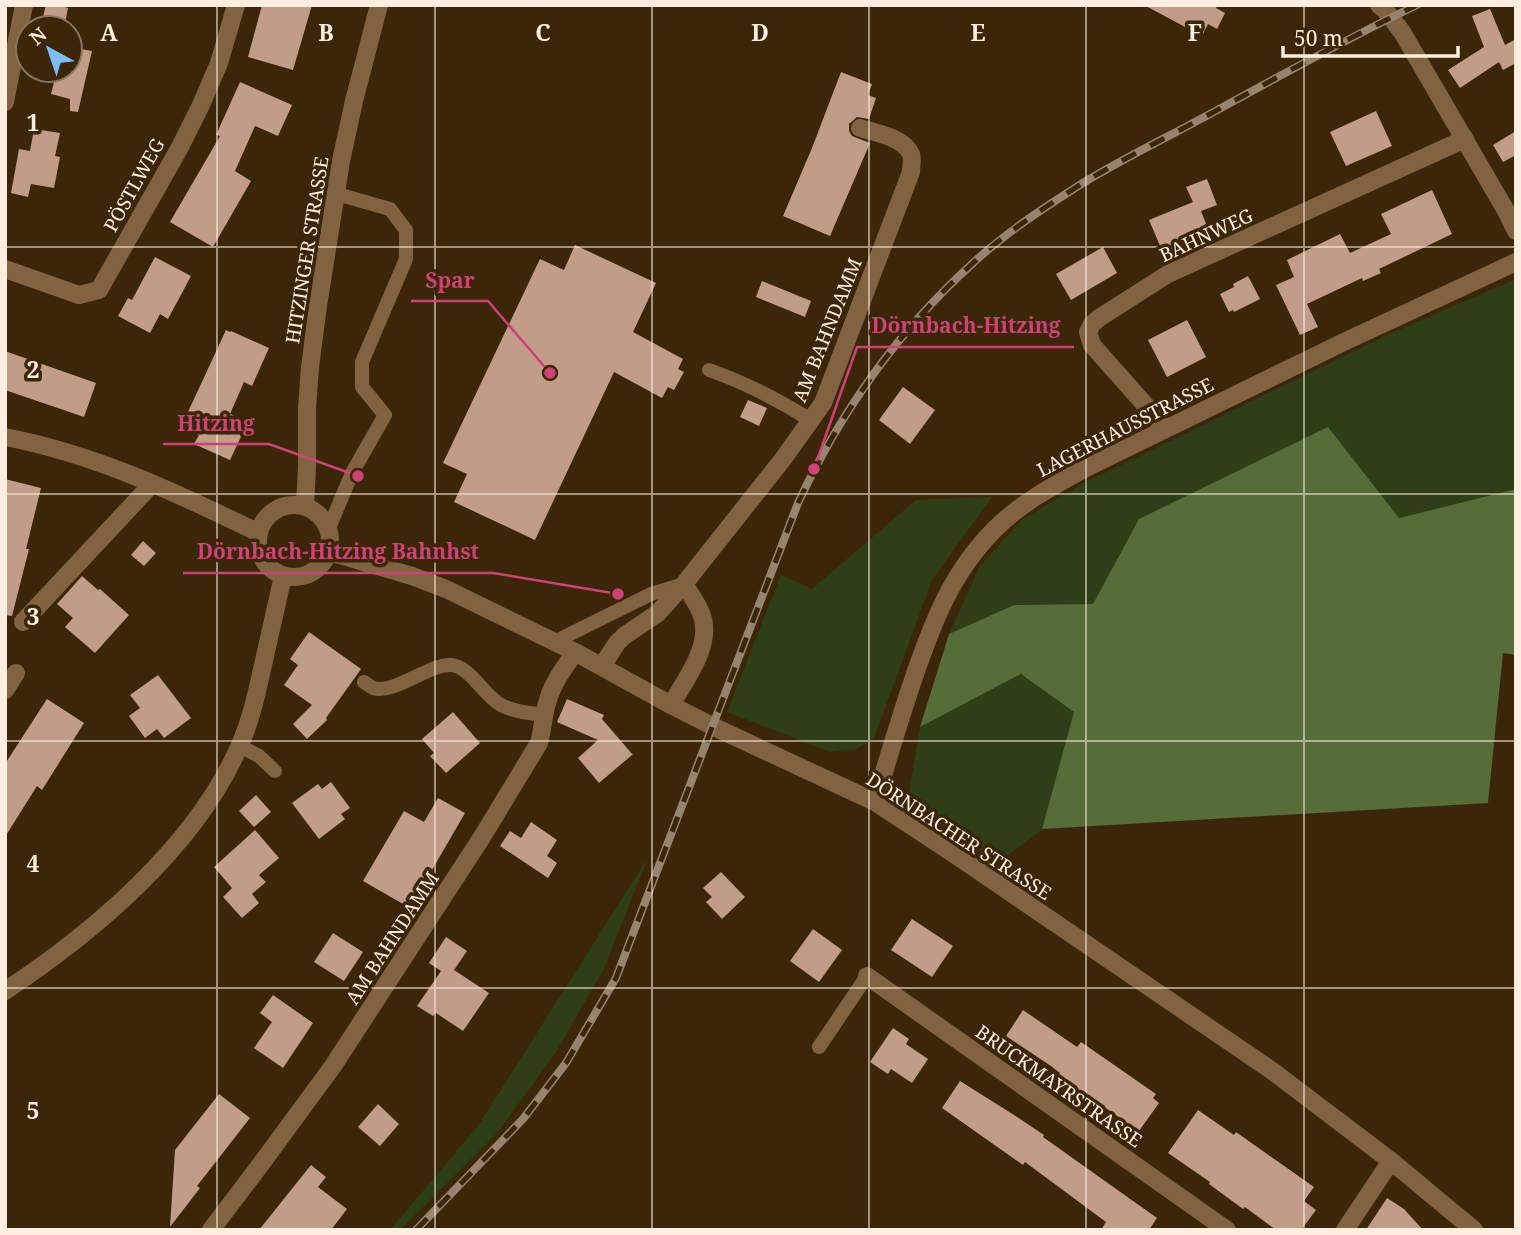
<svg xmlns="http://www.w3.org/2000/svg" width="1521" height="1235" viewBox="0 0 1521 1235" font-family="'Noto Serif',serif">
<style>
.green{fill:#2e3f17}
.forest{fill:#566d39}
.building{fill:#c19c89}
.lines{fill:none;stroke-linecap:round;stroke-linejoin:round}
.service{stroke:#826341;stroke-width:14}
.minor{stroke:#826341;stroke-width:18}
.tertiary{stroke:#826341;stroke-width:18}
.rail-casing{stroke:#97846f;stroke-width:8}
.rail{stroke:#3c260a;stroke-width:5;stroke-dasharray:16;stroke-linecap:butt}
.grid{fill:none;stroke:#fdeedf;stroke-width:2;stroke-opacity:0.55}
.labels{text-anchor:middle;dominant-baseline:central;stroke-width:7;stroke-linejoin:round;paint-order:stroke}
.street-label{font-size:19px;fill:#fdeedf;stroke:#3c260a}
.grid-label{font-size:23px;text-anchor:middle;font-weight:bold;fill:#fdeedf;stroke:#3c260a;stroke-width:7;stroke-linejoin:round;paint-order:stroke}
.leader{fill:none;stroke:#ce4375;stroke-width:2.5}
.callout-dot{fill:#ce4375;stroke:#3c260a;stroke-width:2.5}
.callout-label{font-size:21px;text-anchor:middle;font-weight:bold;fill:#ce4375;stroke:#3c260a;stroke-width:7;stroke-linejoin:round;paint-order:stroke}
</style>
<rect width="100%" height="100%" fill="#3c260a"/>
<path class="green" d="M 1516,279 L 1516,489 L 1399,518 L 1139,519 L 1093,604 L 1014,605 L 949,634 L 980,566 L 1023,519 L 1086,482 L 1387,335 Z
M 992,497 L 932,580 L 874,738 L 857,749 L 831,752 L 727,712 L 781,575 L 812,589 L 916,500 Z
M 1021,674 L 1075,712 L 1042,829 L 997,864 L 925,808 L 909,793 L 920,727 Z
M 647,859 L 604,969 L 556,1052 L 498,1132 L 400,1230 L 390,1230 L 478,1126 Z"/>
<path class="forest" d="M 1328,427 L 1399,518 L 1516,489 L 1516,655 L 1503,653 L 1488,803 L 1042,829 L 1074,712 L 1021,674 L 920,727 L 949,634 L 1014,605 L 1093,604 L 1139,519 Z"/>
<path class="building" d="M 46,5 L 58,5 L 68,8 L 64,28 L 40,28 Z
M 262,5 L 312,5 L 293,70 L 248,57 Z
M 1144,5 L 1218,5 L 1216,8 L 1225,13 L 1217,29 L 1208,24 L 1202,36 Z
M 1490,9 L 1505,45 L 1516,39 L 1516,63 L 1503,70 L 1499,62 L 1460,88 L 1448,70 L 1484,47 L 1472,16 Z
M 70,47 L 92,51 L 78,112 L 70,111 L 70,99 L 51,94 L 57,70 L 70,70 Z
M 841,72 L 872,84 L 868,95 L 876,98 L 869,119 L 857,117 L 849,124 L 849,131 L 852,136 L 870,143 L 830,236 L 783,216 L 812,148 Z
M 240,82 L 292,105 L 278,136 L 255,126 L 235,171 L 251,181 L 213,247 L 170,222 L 220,136 L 216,135 Z
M 1376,111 L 1392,146 L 1346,166 L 1330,132 Z
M 34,129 L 60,133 L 55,156 L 60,157 L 54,188 L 31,184 L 28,197 L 11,193 L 19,149 L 30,151 Z
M 1516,131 L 1516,155 L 1503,162 L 1493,145 Z
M 1207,179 L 1217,205 L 1201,211 L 1210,234 L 1168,252 L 1161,248 L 1149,220 L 1193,202 L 1186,187 Z
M 1432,190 L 1452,234 L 1379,269 L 1381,273 L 1363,281 L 1362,278 L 1307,304 L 1318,327 L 1300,335 L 1276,285 L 1294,277 L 1287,260 L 1340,234 L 1350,253 L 1391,234 L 1381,214 Z
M 575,245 L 656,283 L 633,332 L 683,359 L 678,369 L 684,372 L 674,390 L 668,387 L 662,398 L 614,372 L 535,540 L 454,502 L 467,474 L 443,463 L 540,259 L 564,270 Z
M 1103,247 L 1117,273 L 1071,300 L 1056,274 Z
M 155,257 L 191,276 L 168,319 L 160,314 L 150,333 L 118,316 L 128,298 L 132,300 Z
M 1248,276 L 1260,299 L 1234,312 L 1233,310 L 1229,312 L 1220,294 L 1234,287 L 1233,284 Z
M 762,281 L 811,301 L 805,317 L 756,297 Z
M 1187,320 L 1206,357 L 1167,377 L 1148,340 Z
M 226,330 L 230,332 L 231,331 L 269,348 L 252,386 L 244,382 L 230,414 L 248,422 L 230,460 L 194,444 L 199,435 L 181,427 Z
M 5,351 L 96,383 L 84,417 L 5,390 Z
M 903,387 L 935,410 L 910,444 L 879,420 Z
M 748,400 L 767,408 L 759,426 L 740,417 Z
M 5,479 L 41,488 L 26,549 L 29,549 L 12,616 L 5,615 Z
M 143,541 L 156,553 L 144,566 L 131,555 Z
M 82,576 L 98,590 L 100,589 L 129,615 L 95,653 L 65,627 L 73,618 L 57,604 Z
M 309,632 L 361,669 L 326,718 L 327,720 L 307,739 L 293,724 L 312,705 L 284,685 L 298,665 L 290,659 Z
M 158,675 L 191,718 L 164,738 L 157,729 L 145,738 L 129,716 L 140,708 L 130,695 Z
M 47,699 L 84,723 L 42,790 L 37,786 L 5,837 L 5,764 Z
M 567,699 L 604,715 L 602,719 L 633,755 L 632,755 L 599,783 L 578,758 L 598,740 L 557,722 Z
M 453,712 L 480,743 L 446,773 L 430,756 L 434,753 L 422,739 Z
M 331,782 L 350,808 L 341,814 L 345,819 L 319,839 L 292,803 L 318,784 L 322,789 Z
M 256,795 L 271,812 L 254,827 L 239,811 Z
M 438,798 L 465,813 L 410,908 L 363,881 L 404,811 L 424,822 Z
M 531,822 L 557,840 L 547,856 L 557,863 L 548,878 L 500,846 L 510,831 L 521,838 Z
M 255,830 L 279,858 L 259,875 L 266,882 L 252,894 L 259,903 L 242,918 L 223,897 L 232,888 L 214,867 Z
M 721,872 L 745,897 L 722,919 L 706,902 L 712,897 L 703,888 Z
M 912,919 L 953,946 L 932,977 L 891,950 Z
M 813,929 L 842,950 L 819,982 L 790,961 Z
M 333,933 L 363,952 L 344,981 L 314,962 Z
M 446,937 L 467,951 L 454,970 L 489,993 L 463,1031 L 436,1013 L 433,1016 L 417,1006 L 441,971 L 429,963 Z
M 273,995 L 313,1023 L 283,1068 L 254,1048 L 272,1022 L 260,1013 Z
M 1023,1010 L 1077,1047 L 1081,1042 L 1156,1094 L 1153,1098 L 1159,1103 L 1139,1131 L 1058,1075 L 1060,1073 L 1051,1066 L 1006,1036 Z
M 893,1028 L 909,1039 L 906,1044 L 928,1059 L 912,1083 L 891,1069 L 888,1074 L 870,1062 Z
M 960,1081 L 1014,1115 L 1044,1135 L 1043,1137 L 1157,1218 L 1149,1230 L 1101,1230 L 1106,1222 L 1025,1162 L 1023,1165 L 942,1108 Z
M 219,1094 L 250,1118 L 197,1186 L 200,1188 L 170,1227 L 175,1150 Z
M 378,1104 L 399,1124 L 380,1146 L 358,1127 Z
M 1198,1110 L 1234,1135 L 1236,1132 L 1314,1187 L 1304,1201 L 1316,1210 L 1301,1230 L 1276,1230 L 1245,1207 L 1243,1209 L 1209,1184 L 1210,1182 L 1168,1153 Z
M 311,1165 L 326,1177 L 318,1187 L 347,1209 L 331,1230 L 259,1230 Z
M 1387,1198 L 1404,1209 L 1423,1230 L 1366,1230 Z"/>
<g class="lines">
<path class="service" d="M 709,370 C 746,383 779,400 812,421
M 329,528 L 352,473 L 385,415 L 362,387 L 362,362 L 406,259 L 406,230 L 390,209 L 337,194
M 554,642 L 651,594 L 684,584
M 364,682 C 366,683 372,688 373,688 C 394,695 428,664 451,665 C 470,666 484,696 501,705 C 514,712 530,713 544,715
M 240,746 L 259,756 L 275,771
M 819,1047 L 867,976"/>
<path class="minor" d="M 1379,5 L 1385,10 L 1402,32 L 1505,209 L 1516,231
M 5,102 L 24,5
M 5,269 L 79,295 L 99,290 L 179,149 L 201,105 L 219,63 L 236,5
M 1163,430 L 1156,417 L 1092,345 L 1088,332 L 1092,324 L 1099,318 L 1168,274 L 1465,139
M 23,622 L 152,484
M 602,666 L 617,643 L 624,636 L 658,613 L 684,584 L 783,459 L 823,403 L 911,172 C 911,166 913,159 911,154 C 903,137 876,133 860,128
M 5,690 L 16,673
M 671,705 C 685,680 714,644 701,613 C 697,603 690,593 684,584
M 867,976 L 1227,1230
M 211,1230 L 261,1164 L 333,1066 L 482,837 L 539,743 C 543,729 543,714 548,700 C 553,682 565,667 575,652
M 1345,1230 L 1391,1161"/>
<path class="tertiary" d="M 5,437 C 95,454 177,493 259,533
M258 541a36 36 0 1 1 72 0a36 36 0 1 1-72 0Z
M 305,506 L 307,467 L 307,408 L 310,367 L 318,306 L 341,161 L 354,101 L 379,5
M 330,552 L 412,576 L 446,589 L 575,652 L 671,705 L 712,726 L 875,802 L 954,854 L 1271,1070 L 1391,1161 L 1474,1230
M 875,802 C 887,762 899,721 913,680 C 932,624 952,571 996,528 C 1021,503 1053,486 1084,469 L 1348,340 L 1516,262
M 5,991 C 94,932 195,847 239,747 C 251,721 257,692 263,665 C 270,635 276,606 283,576"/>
<defs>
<path id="rail" d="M 416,1230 L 523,1119 L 566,1063 L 616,978 L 798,503 C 840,413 898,331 972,264 C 1005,233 1045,207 1083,183 C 1124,158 1168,137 1210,114 C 1278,77 1346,39 1417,5"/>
</defs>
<use href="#rail" class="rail-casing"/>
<use href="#rail" class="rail"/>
</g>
<path class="grid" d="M 217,5 L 217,1230M 435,5 L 435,1230M 652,5 L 652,1230M 869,5 L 869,1230M 1086,5 L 1086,1230M 1304,5 L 1304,1230M 5,247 L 1516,247M 5,494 L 1516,494M 5,741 L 1516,741M 5,988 L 1516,988"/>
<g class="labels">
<g class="street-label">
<text transform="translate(134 185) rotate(-61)">PÖSTLWEG</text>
<text transform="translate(1206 235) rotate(-25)">BAHNWEG</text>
<text transform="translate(307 250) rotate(-81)">HITZINGER STRASSE</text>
<text transform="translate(827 330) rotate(-68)">AM BAHNDAMM</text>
<text transform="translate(1125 427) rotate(-27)">LAGERHAUSSTRASSE</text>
<text transform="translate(959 836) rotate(33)">DÖRNBACHER STRASSE</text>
<text transform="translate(392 938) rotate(-57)">AM BAHNDAMM</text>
<text transform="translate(1059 1086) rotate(35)">BRUCKMAYRSTRASSE</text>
</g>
</g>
<g class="grid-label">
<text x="109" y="41">A</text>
<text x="326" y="41">B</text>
<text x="543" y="41">C</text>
<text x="760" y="41">D</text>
<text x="978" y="41">E</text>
<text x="1195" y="41">F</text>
<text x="33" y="131">1</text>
<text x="33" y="378">2</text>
<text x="33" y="625">3</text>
<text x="33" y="872">4</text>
<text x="33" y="1119">5</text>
</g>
<path class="leader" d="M550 373L488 301H411M814 469L857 347H1074M358 476L269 444H163M618 594L493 573H183"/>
<g class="callout-dot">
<circle cx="550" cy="373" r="7"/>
<circle cx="814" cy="469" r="7"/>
<circle cx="358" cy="476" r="7"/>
<circle cx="618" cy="594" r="7"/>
</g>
<g class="callout-label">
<text x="450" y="288">Spar</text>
<text x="966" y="333">Dörnbach-Hitzing</text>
<text x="216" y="431">Hitzing</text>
<text x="338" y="559">Dörnbach-Hitzing Bahnhst</text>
</g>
<rect width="1521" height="1235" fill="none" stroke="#fdeedf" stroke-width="14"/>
<g transform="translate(49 49) rotate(320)"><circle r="33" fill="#3c260a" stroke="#89765f" stroke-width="2"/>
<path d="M0-5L12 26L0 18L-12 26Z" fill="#7fbdfa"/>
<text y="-10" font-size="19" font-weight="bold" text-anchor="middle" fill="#fdeedf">N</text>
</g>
<path d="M1283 46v10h175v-10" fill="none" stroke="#fdeedf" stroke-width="3.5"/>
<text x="1294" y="46" font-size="21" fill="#fdeedf" stroke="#3c260a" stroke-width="5" paint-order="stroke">50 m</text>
</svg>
